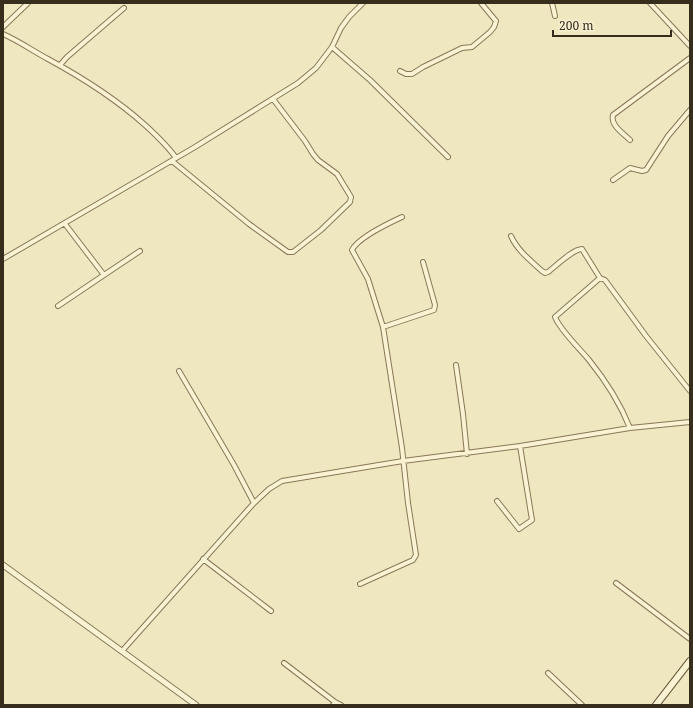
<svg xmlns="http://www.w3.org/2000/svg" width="693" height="708" viewBox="0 0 693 708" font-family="'Noto Serif',serif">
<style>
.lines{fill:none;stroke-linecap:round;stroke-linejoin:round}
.minor-casing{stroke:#887858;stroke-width:6}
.tertiary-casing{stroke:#887858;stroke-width:7}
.secondary-casing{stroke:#6a593b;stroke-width:8}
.minor{stroke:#f9f3d4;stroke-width:4}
.tertiary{stroke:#f9f3d4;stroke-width:5}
.secondary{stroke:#f9f3d4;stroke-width:6}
</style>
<rect width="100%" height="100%" fill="#efe7c0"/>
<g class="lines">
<defs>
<path id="minor" d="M 552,3 L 555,16
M 650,3 L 690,46
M 3,27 L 28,3
M 3,34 C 19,41 33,51 48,59 C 83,78 115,98 145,125 C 156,135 167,145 176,158
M 332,47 L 370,80 L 448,157
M 60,65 L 67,57 L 124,8
M 400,71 L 406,74 L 412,74 L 423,67 L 462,48 L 472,47 L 490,32 L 494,27 L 496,21 L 481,3
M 630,140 C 623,133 610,125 613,115 L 690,58
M 172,161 L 249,224 L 288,252 L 293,252 L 321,230 L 350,202 L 351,197 L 337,174 L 318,160 L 313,154 L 305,141 L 273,99
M 613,180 L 630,168 L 642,171 L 646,170 L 668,136 L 690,110
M 65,224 L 104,275 L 140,251
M 511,236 C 517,250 531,261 542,271 L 545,273 L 548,272 C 556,266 573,249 582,249 L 600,278 L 605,280 L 646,336 L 690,391
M 3,259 L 195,147 L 298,83 L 316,68 L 332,47 L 341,28 L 349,17 L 363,3
M 600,278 L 555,317 C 560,330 580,349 589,360 C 606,381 620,403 630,428
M 58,306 L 104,275
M 383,327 L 434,310 L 435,305 L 423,262
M 456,365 L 463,414 L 467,454
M 179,371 L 234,465 L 254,503
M 497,501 L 519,529 L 532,520 L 520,446
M 203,559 L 271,611
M 616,583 L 690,639
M 360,584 L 413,560 L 416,555 L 408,503 L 402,448 L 383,327 L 368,279 L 352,250 C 358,238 389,223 402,217
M 122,651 L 254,503 L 269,489 L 282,481 L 403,461 L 520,446 L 630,428 L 690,422
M 284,663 L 335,702
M 548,673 L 582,705
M 333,705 L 335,702 L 341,705"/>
<path id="tertiary" d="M 3,565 L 196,705"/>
<path id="secondary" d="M 656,705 L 690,661"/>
</defs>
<use href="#minor" class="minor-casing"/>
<use href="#tertiary" class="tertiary-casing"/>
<use href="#secondary" class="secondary-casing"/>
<use href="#minor" class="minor"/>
<use href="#tertiary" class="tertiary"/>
<use href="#secondary" class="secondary"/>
</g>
<rect width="693" height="708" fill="none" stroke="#372d1d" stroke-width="8"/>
<path d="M553 30v6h118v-6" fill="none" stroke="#372d1d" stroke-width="2"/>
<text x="559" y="30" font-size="12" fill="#372d1d" stroke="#f6f0d0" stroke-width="3" paint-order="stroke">200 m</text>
</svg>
